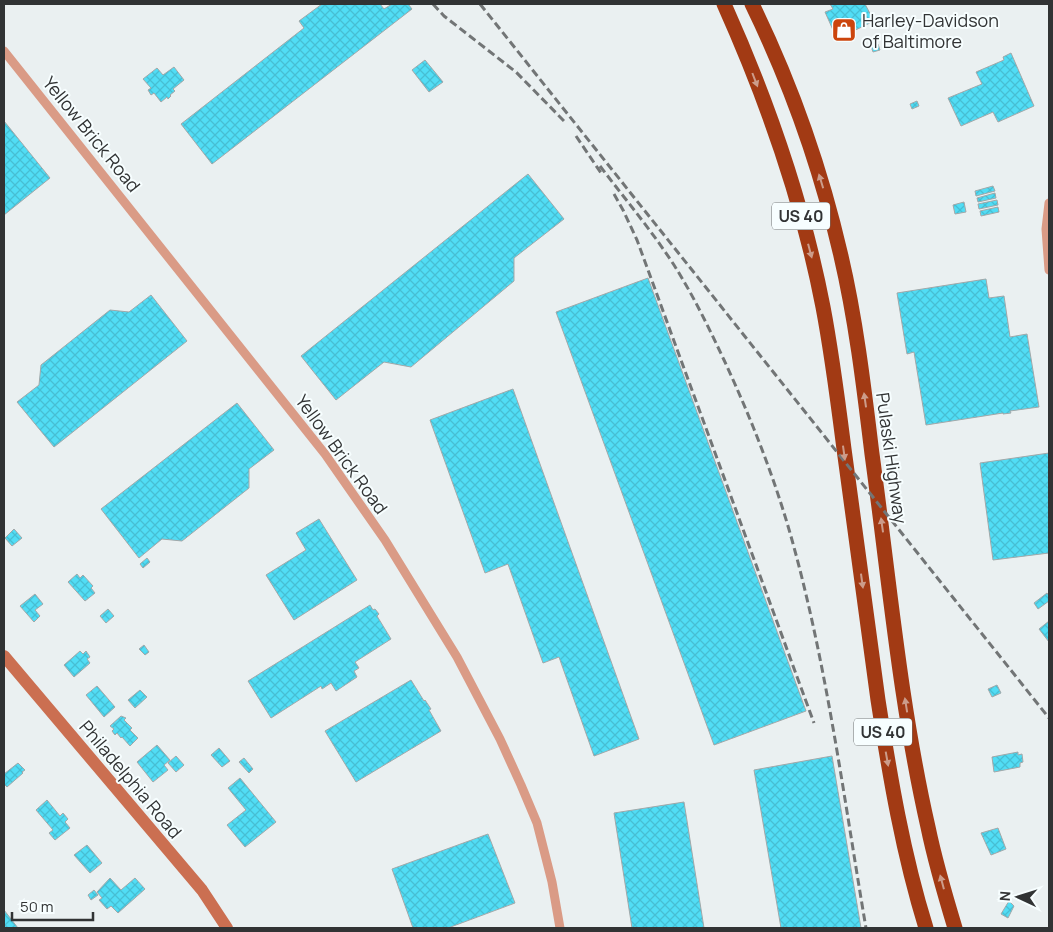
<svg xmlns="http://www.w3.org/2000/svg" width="1053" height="932" viewBox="0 0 1053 932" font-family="Manrope,sans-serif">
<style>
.building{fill:url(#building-cross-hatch);stroke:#a2a8a9}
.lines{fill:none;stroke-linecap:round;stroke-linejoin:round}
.street{stroke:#da9b86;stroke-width:9}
.secondary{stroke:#cb6f51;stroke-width:12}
.highway{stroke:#a23a14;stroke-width:15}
.rail{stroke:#727576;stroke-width:3;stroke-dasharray:8 4;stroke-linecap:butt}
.oneway{fill:#cc9c8a}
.labels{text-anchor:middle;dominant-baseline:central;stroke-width:4;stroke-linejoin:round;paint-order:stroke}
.shield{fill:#f7feff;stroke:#6c7071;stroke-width:1}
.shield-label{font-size:16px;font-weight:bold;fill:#313334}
.poi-label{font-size:18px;fill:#313334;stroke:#f7feff;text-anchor:start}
.street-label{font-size:18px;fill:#313334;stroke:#f7feff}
</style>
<defs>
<pattern id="building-cross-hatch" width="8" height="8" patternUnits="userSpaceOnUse" patternTransform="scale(1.25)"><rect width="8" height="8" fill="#51ddf5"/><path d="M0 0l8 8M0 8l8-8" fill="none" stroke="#47bed3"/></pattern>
</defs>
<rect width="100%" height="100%" fill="#eaf0f1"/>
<path class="building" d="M 322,4 L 380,4 L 384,9 L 392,4 L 408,4 L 412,9 L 212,164 L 181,124 L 304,28 L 299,21 Z
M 830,4 L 865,4 L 874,21 L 837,39 L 825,12 L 833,9 Z
M 878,44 L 880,50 L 873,52 L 871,46 Z
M 1011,53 L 1034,106 L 998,122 L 993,112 L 961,126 L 948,98 L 982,84 L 976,72 L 1004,60 L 1003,57 Z
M 425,60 L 443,82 L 429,92 L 412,70 Z
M 174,67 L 184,80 L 173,89 L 175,91 L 170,95 L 171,96 L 168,99 L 167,97 L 161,102 L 154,93 L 151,95 L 148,90 L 151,88 L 143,79 L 157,68 L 163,75 Z
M 917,101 L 919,106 L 912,109 L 910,104 Z
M 4,121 L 50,178 L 4,215 Z
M 528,174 L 564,219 L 514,258 L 514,281 L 411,367 L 384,362 L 336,400 L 301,356 Z
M 993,186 L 995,191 L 976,196 L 975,191 Z
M 995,193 L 996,198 L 978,202 L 977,198 Z
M 997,200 L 998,205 L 979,209 L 978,204 Z
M 964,202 L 966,212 L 955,214 L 953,205 Z
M 998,207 L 999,212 L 981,216 L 980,211 Z
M 648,278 L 806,711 L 714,745 L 556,312 Z
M 986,279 L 989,298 L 1004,296 L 1010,337 L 1027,334 L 1039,407 L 1010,411 L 1011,413 L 1003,414 L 1003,413 L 926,425 L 914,352 L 907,354 L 897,293 Z
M 151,295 L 187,341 L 54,447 L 17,402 L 39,385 L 41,365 L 110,310 L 129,312 Z
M 513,389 L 639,739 L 594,756 L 559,657 L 543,663 L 508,564 L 485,573 L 430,420 Z
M 237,403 L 274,450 L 249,469 L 249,488 L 182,541 L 162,539 L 139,558 L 101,509 Z
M 1049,453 L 1049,553 L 993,560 L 980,463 Z
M 319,519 L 357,580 L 294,620 L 266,575 L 306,550 L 296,533 Z
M 14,529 L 22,538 L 12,546 L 5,538 Z
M 147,558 L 150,562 L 143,568 L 140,564 Z
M 77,574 L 80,578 L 83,575 L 93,586 L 91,588 L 95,593 L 85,601 L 68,582 Z
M 1047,593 L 1049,596 L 1049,601 L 1038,609 L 1034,603 Z
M 35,594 L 43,604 L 35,610 L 40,616 L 34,622 L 20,606 Z
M 370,605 L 373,610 L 375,609 L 379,614 L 377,616 L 391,639 L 355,662 L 359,668 L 354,671 L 357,677 L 336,691 L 331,683 L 322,689 L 321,686 L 271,718 L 248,681 Z
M 108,609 L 114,616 L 106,623 L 100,616 Z
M 1049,621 L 1049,642 L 1039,629 Z
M 144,645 L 149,652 L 145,655 L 139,649 Z
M 80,651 L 83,654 L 86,651 L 90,657 L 87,659 L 90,663 L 74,677 L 64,665 Z
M 411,680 L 424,701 L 425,700 L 431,709 L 429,710 L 441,731 L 356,782 L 325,731 Z
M 997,685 L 1001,693 L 992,697 L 988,689 Z
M 97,686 L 115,707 L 104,717 L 86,695 Z
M 140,690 L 147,697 L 135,708 L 128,700 Z
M 121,716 L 126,718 L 124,720 L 132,728 L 130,730 L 138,738 L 130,746 L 122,737 L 121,738 L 117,733 L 115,735 L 112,731 L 114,729 L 110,726 Z
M 157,745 L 170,760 L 164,765 L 168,770 L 153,782 L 137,762 Z
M 219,748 L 230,761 L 222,767 L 211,755 Z
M 1018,752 L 1018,755 L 1022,754 L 1023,762 L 1020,763 L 1020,767 L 994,772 L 992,757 Z
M 176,756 L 184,765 L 176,772 L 168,763 Z
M 832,756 L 861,928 L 781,928 L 754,770 Z
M 244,758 L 253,769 L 249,773 L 239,762 Z
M 18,763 L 25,770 L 22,772 L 23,773 L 7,787 L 4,784 L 4,774 Z
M 240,778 L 276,822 L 245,847 L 227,825 L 246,810 L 228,788 Z
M 47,800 L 60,816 L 63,813 L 68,819 L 65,822 L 70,828 L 55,840 L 49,833 L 53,830 L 36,810 Z
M 684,802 L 704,928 L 632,928 L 614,813 Z
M 998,828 L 1006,849 L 991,855 L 981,833 Z
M 488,834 L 515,903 L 448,928 L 413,928 L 392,869 Z
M 87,845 L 102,863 L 90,873 L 74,855 Z
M 110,878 L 121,890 L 135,878 L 145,889 L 118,913 L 111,906 L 107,909 L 99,900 L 102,898 L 97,892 Z
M 94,890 L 98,895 L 91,900 L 88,895 Z
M 1009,901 L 1014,906 L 1008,918 L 1001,914 Z
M 4,910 L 18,928 L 4,928 Z"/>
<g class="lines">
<path class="street" d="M 4,51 L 325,454 L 385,540 L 457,657 L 500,739 L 521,785 L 537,823 L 552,882 L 560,928
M 1049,203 L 1046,229 L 1049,270"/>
<path class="secondary" d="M 4,656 L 202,890 L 227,928"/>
<path class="highway" d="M 724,4 C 767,100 803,203 823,307 C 832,354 838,402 844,449 C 855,532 866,616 878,700 C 890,777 903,854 926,928
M 752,4 C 791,84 821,169 841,256 C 856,320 864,388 872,454 C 889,578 900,704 928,827 C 935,861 945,895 955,928"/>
<path class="rail" d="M 433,4 L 444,16 L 516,72 L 564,121
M 480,4 L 1049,718
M 576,136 L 601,173
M 600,166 C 625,199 652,231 674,265 C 693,295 709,328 724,360 C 751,418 775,479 792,540 C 827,666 844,799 866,928
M 614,194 L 623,210 L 637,240 L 814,723"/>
</g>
<defs><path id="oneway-solid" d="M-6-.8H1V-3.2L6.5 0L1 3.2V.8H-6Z" transform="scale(1.25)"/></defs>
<g class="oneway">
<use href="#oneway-solid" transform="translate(755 80) rotate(69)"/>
<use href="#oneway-solid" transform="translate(821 181) rotate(-107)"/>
<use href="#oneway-solid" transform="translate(810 251) rotate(75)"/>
<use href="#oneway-solid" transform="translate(865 400) rotate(-98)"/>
<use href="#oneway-solid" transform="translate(844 453) rotate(82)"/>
<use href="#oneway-solid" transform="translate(882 525) rotate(-98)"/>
<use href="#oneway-solid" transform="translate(862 581) rotate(82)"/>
<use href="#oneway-solid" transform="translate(906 705) rotate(-99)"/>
<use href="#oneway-solid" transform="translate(887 759) rotate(80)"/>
<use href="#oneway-solid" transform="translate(942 882) rotate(-105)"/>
</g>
<defs>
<symbol id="shop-square" viewBox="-11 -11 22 22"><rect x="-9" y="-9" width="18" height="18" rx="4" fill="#cc450d" stroke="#f7feff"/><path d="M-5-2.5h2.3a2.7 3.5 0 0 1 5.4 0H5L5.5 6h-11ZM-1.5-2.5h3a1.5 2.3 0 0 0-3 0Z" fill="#fff"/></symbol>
</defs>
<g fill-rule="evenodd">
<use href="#shop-square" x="830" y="16" width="28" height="28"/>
</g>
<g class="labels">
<g class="shield">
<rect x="772" y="202.5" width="58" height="27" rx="4"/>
<rect x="854" y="718.5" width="58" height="27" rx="4"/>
</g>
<g class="shield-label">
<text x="801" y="216">US 40</text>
<text x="883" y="732">US 40</text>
</g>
<g class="poi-label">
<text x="862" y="20">Harley-Davidson<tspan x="862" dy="21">of Baltimore</tspan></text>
</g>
<g class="street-label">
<text transform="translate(92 134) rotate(51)">Yellow Brick Road</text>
<text transform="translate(342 454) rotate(54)">Yellow Brick Road</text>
<text transform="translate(892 458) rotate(82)">Pulaski Highway</text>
<text transform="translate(131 779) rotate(50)">Philadelphia Road</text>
</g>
</g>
<rect width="1053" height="932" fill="none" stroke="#313334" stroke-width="10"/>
<g transform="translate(1018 897) rotate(274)" stroke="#f7feff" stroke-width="4" paint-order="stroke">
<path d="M0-4L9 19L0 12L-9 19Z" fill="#313334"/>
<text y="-8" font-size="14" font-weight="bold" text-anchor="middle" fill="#313334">N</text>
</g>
<path d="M12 912v8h81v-8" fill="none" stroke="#313334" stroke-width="2.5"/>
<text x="20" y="912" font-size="15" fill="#313334" stroke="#f7feff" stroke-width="4" paint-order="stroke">50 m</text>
</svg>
